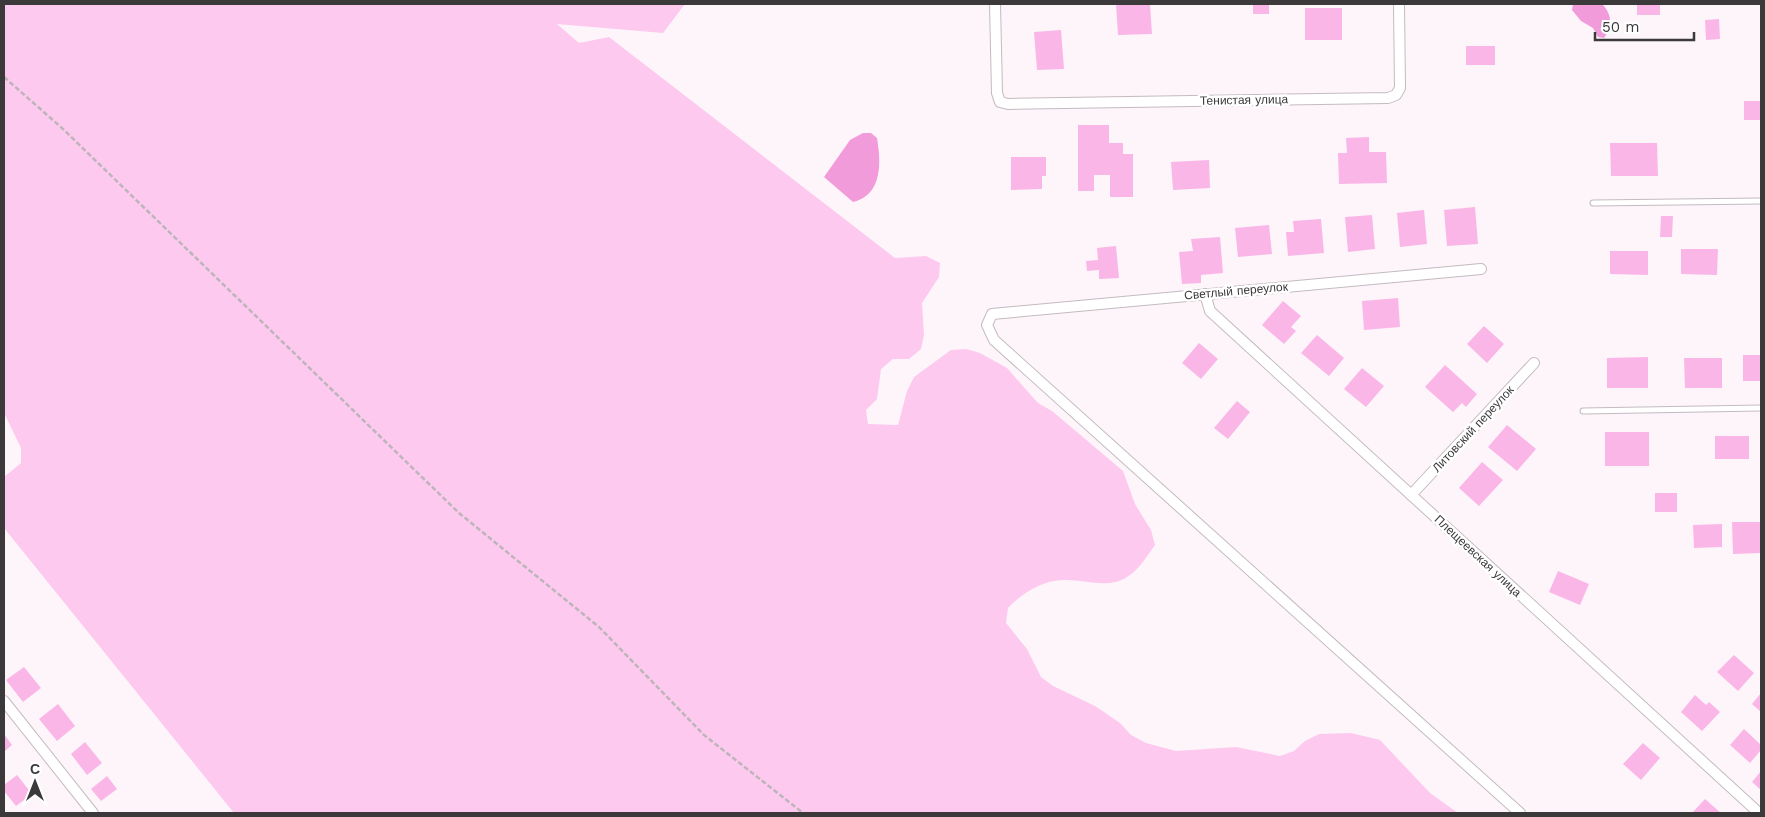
<svg xmlns="http://www.w3.org/2000/svg" width="1765" height="817" viewBox="0 0 1765 817" font-family="'Work Sans',sans-serif">
<style>
.green{fill:#fec9ee}
.water{fill:#f19bda}
.building{fill:#fbb6e8}
.lines{fill:none;stroke-linecap:round;stroke-linejoin:round}
.service-casing{stroke:#c3bbc0;stroke-width:7}
.minor-casing{stroke:#c3bbc0;stroke-width:12}
.path{stroke:#bcb5b9;stroke-width:2.5;stroke-dasharray:5 2.5;stroke-linecap:butt}
.service{stroke:#fff;stroke-width:5}
.minor{stroke:#fff;stroke-width:10}
.labels{text-anchor:middle;dominant-baseline:central;stroke-width:5;stroke-linejoin:round;paint-order:stroke}
.street-label{font-size:12px;fill:#3c393b;stroke:#fff}
</style>
<rect width="100%" height="100%" fill="#fdf5fa"/>
<path class="green" d="M 4,4 L 685,4 L 663,33 L 557,24 L 579,43 L 609,37 L 895,258 L 926,256 L 940,263 L 939,277 L 922,303 L 924,335 L 921,349 L 909,359 L 893,359 L 881,369 L 877,399 L 866,410 L 868,424 L 898,425 L 907,391 L 914,377 L 951,350 L 966,349 L 980,353 L 1007,368 L 1038,403 L 1052,411 L 1123,471 L 1135,504 L 1151,530 L 1155,545 C 1146,557 1140,569 1127,577 C 1109,589 1086,580 1066,580 C 1044,579 1022,593 1008,608 L 1006,623 L 1027,649 L 1041,677 L 1053,686 L 1095,706 L 1120,723 L 1131,735 L 1146,743 L 1176,751 L 1236,747 L 1280,756 L 1294,751 L 1305,741 L 1319,734 L 1351,733 L 1380,740 L 1430,793 L 1458,813 L 234,813 L 4,528 L 4,477 L 21,463 L 21,448 L 4,413 Z"/>
<path class="water" d="M 1573,4 L 1602,4 C 1612,14 1613,26 1604,38 L 1598,37 L 1593,28 L 1581,21 L 1572,10 Z
M 863,133 L 871,133 L 877,138 C 881,161 883,195 853,202 L 824,177 L 850,140 Z"/>
<path class="building" d="M 1116,4 L 1150,4 L 1152,34 L 1118,35 Z
M 1253,4 L 1269,4 L 1269,14 L 1253,14 Z
M 1637,4 L 1660,4 L 1660,15 L 1637,15 Z
M 1305,8 L 1342,8 L 1342,40 L 1305,40 Z
M 1719,19 L 1720,39 L 1706,40 L 1705,20 Z
M 1061,30 L 1064,69 L 1037,70 L 1034,32 Z
M 1466,46 L 1495,46 L 1495,65 L 1466,65 Z
M 1744,101 L 1761,101 L 1761,120 L 1744,120 Z
M 1078,125 L 1109,125 L 1109,143 L 1123,143 L 1123,154 L 1133,154 L 1133,197 L 1110,197 L 1110,175 L 1094,175 L 1094,191 L 1078,191 Z
M 1369,137 L 1369,152 L 1386,152 L 1387,183 L 1339,184 L 1338,153 L 1347,153 L 1346,138 Z
M 1610,143 L 1657,143 L 1658,176 L 1611,176 Z
M 1011,157 L 1046,157 L 1046,176 L 1042,176 L 1042,189 L 1011,190 Z
M 1209,160 L 1210,188 L 1173,190 L 1171,162 Z
M 1475,207 L 1478,244 L 1447,246 L 1444,210 Z
M 1424,210 L 1427,244 L 1400,247 L 1397,213 Z
M 1372,215 L 1375,249 L 1348,252 L 1345,217 Z
M 1661,216 L 1673,216 L 1672,237 L 1660,237 Z
M 1321,219 L 1324,253 L 1288,256 L 1286,232 L 1294,232 L 1293,221 Z
M 1269,225 L 1272,254 L 1238,257 L 1235,228 Z
M 1220,237 L 1223,273 L 1201,275 L 1201,283 L 1182,284 L 1179,252 L 1193,251 L 1191,239 Z
M 1116,246 L 1119,278 L 1099,279 L 1099,270 L 1087,271 L 1086,261 L 1098,260 L 1097,248 Z
M 1681,249 L 1718,249 L 1717,275 L 1681,274 Z
M 1610,251 L 1648,251 L 1648,275 L 1610,274 Z
M 1398,298 L 1400,327 L 1364,330 L 1362,301 Z
M 1283,301 L 1301,316 L 1291,327 L 1296,331 L 1284,344 L 1262,325 Z
M 1484,326 L 1504,344 L 1487,363 L 1467,344 Z
M 1317,335 L 1344,358 L 1329,376 L 1301,353 Z
M 1199,343 L 1218,359 L 1201,379 L 1182,363 Z
M 1743,355 L 1761,355 L 1761,381 L 1743,381 Z
M 1648,357 L 1648,388 L 1607,388 L 1607,358 Z
M 1684,358 L 1722,358 L 1722,388 L 1685,388 Z
M 1445,365 L 1477,394 L 1466,407 L 1462,403 L 1453,412 L 1425,387 Z
M 1362,368 L 1384,386 L 1366,407 L 1344,389 Z
M 1237,401 L 1250,412 L 1228,439 L 1214,428 Z
M 1507,425 L 1536,449 L 1517,471 L 1488,447 Z
M 1605,432 L 1649,432 L 1649,466 L 1605,466 Z
M 1715,436 L 1749,436 L 1749,459 L 1715,459 Z
M 1482,462 L 1503,480 L 1479,506 L 1459,488 Z
M 1655,493 L 1677,493 L 1677,512 L 1655,512 Z
M 1732,522 L 1760,522 L 1761,553 L 1733,554 Z
M 1722,524 L 1722,547 L 1694,548 L 1693,525 Z
M 1558,571 L 1589,584 L 1580,605 L 1549,592 Z
M 1734,655 L 1754,673 L 1738,691 L 1717,672 Z
M 24,667 L 41,688 L 23,702 L 6,680 Z
M 1761,693 L 1761,712 L 1752,704 Z
M 1695,695 L 1706,705 L 1709,702 L 1720,712 L 1702,731 L 1681,712 Z
M 58,704 L 75,726 L 57,741 L 39,719 Z
M 1744,729 L 1761,745 L 1761,750 L 1750,763 L 1730,745 Z
M 4,734 L 12,745 L 4,752 Z
M 85,742 L 102,763 L 87,775 L 71,754 Z
M 1643,743 L 1660,758 L 1641,780 L 1623,764 Z
M 1761,771 L 1761,790 L 1752,782 Z
M 17,775 L 32,794 L 16,806 L 4,791 L 4,785 Z
M 107,776 L 117,789 L 101,801 L 91,789 Z
M 1705,799 L 1721,813 L 1692,813 Z"/>
<g class="lines">
<defs>
<path id="service" d="M 1593,203 L 1761,201
M 1583,411 L 1761,408"/>
<path id="minor" d="M 995,4 L 997,93 L 1000,102 L 1008,104 L 1388,98 L 1396,95 L 1400,88 L 1399,4
M 1481,269 L 992,314 L 987,325 L 994,340 L 1520,813
M 1205,294 L 1210,311 L 1759,813
M 1411,495 L 1534,363
M 4,701 L 93,813"/>
</defs>
<use href="#service" class="service-casing"/>
<use href="#minor" class="minor-casing"/>
<path class="path" d="M 4,77 L 63,129 L 459,513 L 599,627 L 704,735 L 803,813"/>
<use href="#service" class="service"/>
<use href="#minor" class="minor"/>
</g>
<g class="labels">
<g class="street-label">
<text transform="translate(1244 100) rotate(-1)">Тенистая улица</text>
<text transform="translate(1236 291) rotate(-5)">Светлый переулок</text>
<text transform="translate(1473 429) rotate(-47)">Литовский переулок</text>
<text transform="translate(1478 556) rotate(43)">Плещеевская улица</text>
</g>
</g>
<rect width="1765" height="817" fill="none" stroke="#3c393b" stroke-width="10"/>
<g transform="translate(35 782)" stroke="#ffffff" stroke-width="4" paint-order="stroke">
<path d="M0-4L9 19L0 12L-9 19Z" fill="#3c393b"/>
<text y="-8" font-size="14" font-weight="bold" text-anchor="middle" fill="#3c393b">С</text>
</g>
<path d="M1595 32v8h99v-8" fill="none" stroke="#3c393b" stroke-width="2.5"/>
<text x="1602" y="32" font-size="15" fill="#3c393b" stroke="#ffffff" stroke-width="4" paint-order="stroke">50 m</text>
</svg>
